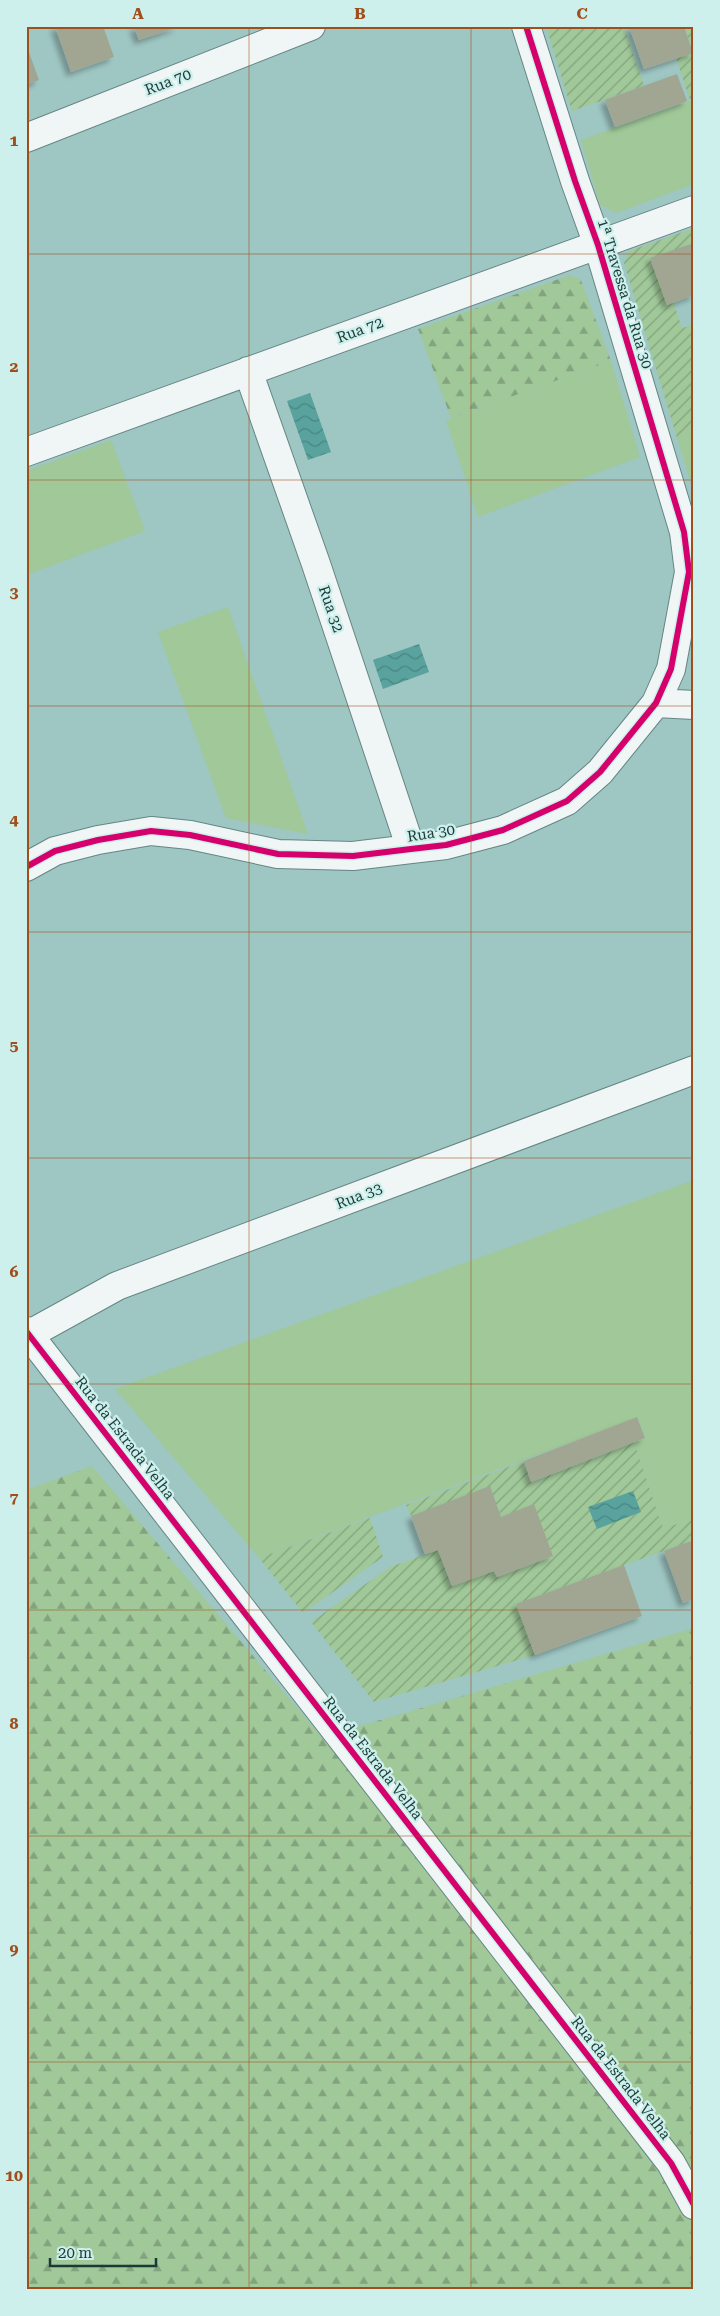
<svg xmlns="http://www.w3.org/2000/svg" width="720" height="2316" viewBox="0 0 720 2316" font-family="'Roboto Serif',serif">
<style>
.grass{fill:#a0c899}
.forest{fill:url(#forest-firs)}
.garden{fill:url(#garden-furrows)}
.water{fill:url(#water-waves)}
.building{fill:#a1a692;filter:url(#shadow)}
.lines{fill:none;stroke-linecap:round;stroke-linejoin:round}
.minor-casing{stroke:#658684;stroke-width:30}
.minor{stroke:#f0f6f6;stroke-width:28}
.cycleway-casing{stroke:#cdf0ed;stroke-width:9}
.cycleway{stroke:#d6006c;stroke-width:6}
.grid{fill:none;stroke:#a04e1b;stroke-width:1;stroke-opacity:0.55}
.labels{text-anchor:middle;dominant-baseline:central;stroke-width:4.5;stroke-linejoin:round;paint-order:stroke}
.street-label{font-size:15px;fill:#1b3a37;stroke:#cdf0ed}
.neatline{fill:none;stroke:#a04e1b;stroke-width:2}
.grid-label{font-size:16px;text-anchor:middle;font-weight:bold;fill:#a04e1b}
</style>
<defs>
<pattern id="forest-firs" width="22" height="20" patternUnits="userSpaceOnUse" patternTransform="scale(1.25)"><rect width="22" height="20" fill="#a0c899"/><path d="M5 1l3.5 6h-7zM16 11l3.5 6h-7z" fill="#82a37e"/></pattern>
<pattern id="garden-furrows" width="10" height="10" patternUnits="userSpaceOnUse" patternTransform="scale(1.25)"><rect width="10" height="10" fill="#a0c899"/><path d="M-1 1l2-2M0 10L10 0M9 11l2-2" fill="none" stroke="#82a37e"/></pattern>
<pattern id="water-waves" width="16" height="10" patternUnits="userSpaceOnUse" patternTransform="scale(1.25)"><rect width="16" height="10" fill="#59a29d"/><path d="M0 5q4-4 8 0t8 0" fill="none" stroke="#498581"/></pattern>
<filter id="shadow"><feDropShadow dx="-4.5" dy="4.5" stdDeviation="2.5" flood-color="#0004"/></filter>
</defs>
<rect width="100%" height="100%" fill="#9ec6c3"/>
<path class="grass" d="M 694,99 L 694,184 L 616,213 L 600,205 L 581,140 Z
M 611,361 L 640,457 L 478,517 L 446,420 Z
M 694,432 L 694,493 L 677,438 Z
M 111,440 L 145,531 L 26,575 L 26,471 Z
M 228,607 L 308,834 L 226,818 L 158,632 Z
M 694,1180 L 694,1518 L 663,1529 L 634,1442 L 645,1437 L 637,1418 L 259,1558 L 115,1389 Z"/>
<path class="forest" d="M 570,275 L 581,280 L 611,361 L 451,418 L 418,329 Z
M 92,1466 L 322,1737 L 694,1628 L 694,2290 L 26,2290 L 26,1490 Z"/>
<path class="garden" d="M 546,26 L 624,26 L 644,86 L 572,111 Z
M 684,26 L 694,26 L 694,99 L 690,100 L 676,58 L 693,52 Z
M 694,228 L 694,243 L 650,259 L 673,302 L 682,328 L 694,325 L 694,432 L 677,438 L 624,263 L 629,251 Z
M 634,1442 L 663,1529 L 694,1518 L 694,1540 L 516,1604 L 535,1655 L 374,1702 L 311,1622 L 390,1567 L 438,1550 L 452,1586 L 494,1571 L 497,1577 L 553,1556 L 534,1505 L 501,1517 L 490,1487 L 411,1516 L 406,1505 L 524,1461 L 532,1482 Z
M 370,1518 L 383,1557 L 303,1613 L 259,1558 Z"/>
<path class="water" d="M 310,393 L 331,452 L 308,460 L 287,401 Z
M 419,644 L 429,672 L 383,689 L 373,660 Z
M 633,1491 L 641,1512 L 597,1529 L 588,1507 Z"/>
<path class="building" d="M 55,26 L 103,26 L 114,57 L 71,72 Z
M 134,26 L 178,26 L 178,27 L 139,40 Z
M 629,26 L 684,26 L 693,53 L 644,69 Z
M 26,44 L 39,80 L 26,85 Z
M 677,74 L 687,101 L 615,127 L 605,100 Z
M 694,243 L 694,295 L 667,305 L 650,258 Z
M 637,1417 L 645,1438 L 531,1482 L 524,1461 Z
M 490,1486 L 501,1517 L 534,1504 L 553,1556 L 497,1577 L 494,1571 L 452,1586 L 438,1550 L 425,1554 L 411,1516 Z
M 694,1540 L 694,1599 L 683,1603 L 664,1551 Z
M 624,1565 L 642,1616 L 535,1655 L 516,1604 Z"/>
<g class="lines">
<defs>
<path id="minor" d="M 26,138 L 311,26
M 248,371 L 316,564 L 411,849
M 26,452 L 694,210
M 656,703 L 694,705
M 26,867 L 55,851 L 98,840 L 151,831 L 190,835 L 278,854 L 353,856 L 411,849 L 446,845 L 503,830 L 567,801 L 600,772 L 656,703 L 671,669 L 689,572 L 684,532 L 598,245 L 575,181 L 526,26
M 26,1331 L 671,2163 L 694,2205
M 30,1334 L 117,1286 L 694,1070"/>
</defs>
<use href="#minor" class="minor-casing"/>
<use href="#minor" class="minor"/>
<defs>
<path id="cycleway" d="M 26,867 L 55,851 L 98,840 L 151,831 L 190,835 L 278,854 L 353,856 L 411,849 L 446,845 L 503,830 L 567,801 L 600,772 L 656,703 L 671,669 L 689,572 L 684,532 L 598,245 L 575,181 L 526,26
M 26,1331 L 671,2163 L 694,2205"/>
</defs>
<use href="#cycleway" class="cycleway-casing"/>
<use href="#cycleway" class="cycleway"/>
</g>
<path class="grid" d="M 249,26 L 249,2290M 471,26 L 471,2290M 26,254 L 694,254M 26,480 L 694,480M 26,706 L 694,706M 26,932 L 694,932M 26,1158 L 694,1158M 26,1384 L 694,1384M 26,1610 L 694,1610M 26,1836 L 694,1836M 26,2062 L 694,2062"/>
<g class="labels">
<g class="street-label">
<text transform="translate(168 82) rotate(-21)">Rua 70</text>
<text transform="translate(625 294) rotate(73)">1ª Travessa da Rua 30</text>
<text transform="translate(360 330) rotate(-20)">Rua 72</text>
<text transform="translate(331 609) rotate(71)">Rua 32</text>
<text transform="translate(431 833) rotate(-9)">Rua 30</text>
<text transform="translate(359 1196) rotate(-21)">Rua 33</text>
<text transform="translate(125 1438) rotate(52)">Rua da Estrada Velha</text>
<text transform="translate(373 1758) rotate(52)">Rua da Estrada Velha</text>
<text transform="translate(621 2078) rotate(52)">Rua da Estrada Velha</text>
</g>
</g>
<rect width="720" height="2316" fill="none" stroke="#cdf0ed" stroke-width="55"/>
<path d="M50 2258v8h106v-8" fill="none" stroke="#1b3a37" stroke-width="2.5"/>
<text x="58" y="2258" font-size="15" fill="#1b3a37" stroke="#cdf0ed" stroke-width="4" paint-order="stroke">20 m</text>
<rect x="28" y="28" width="664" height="2260" class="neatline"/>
<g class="grid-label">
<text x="138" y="19">A</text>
<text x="360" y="19">B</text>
<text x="582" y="19">C</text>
<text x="14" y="146">1</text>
<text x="14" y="372">2</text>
<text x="14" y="598">3</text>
<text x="14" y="825">4</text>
<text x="14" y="1051">5</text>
<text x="14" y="1277">6</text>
<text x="14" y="1503">7</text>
<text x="14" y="1729">8</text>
<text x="14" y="1955">9</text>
<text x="14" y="2181">10</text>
</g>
</svg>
